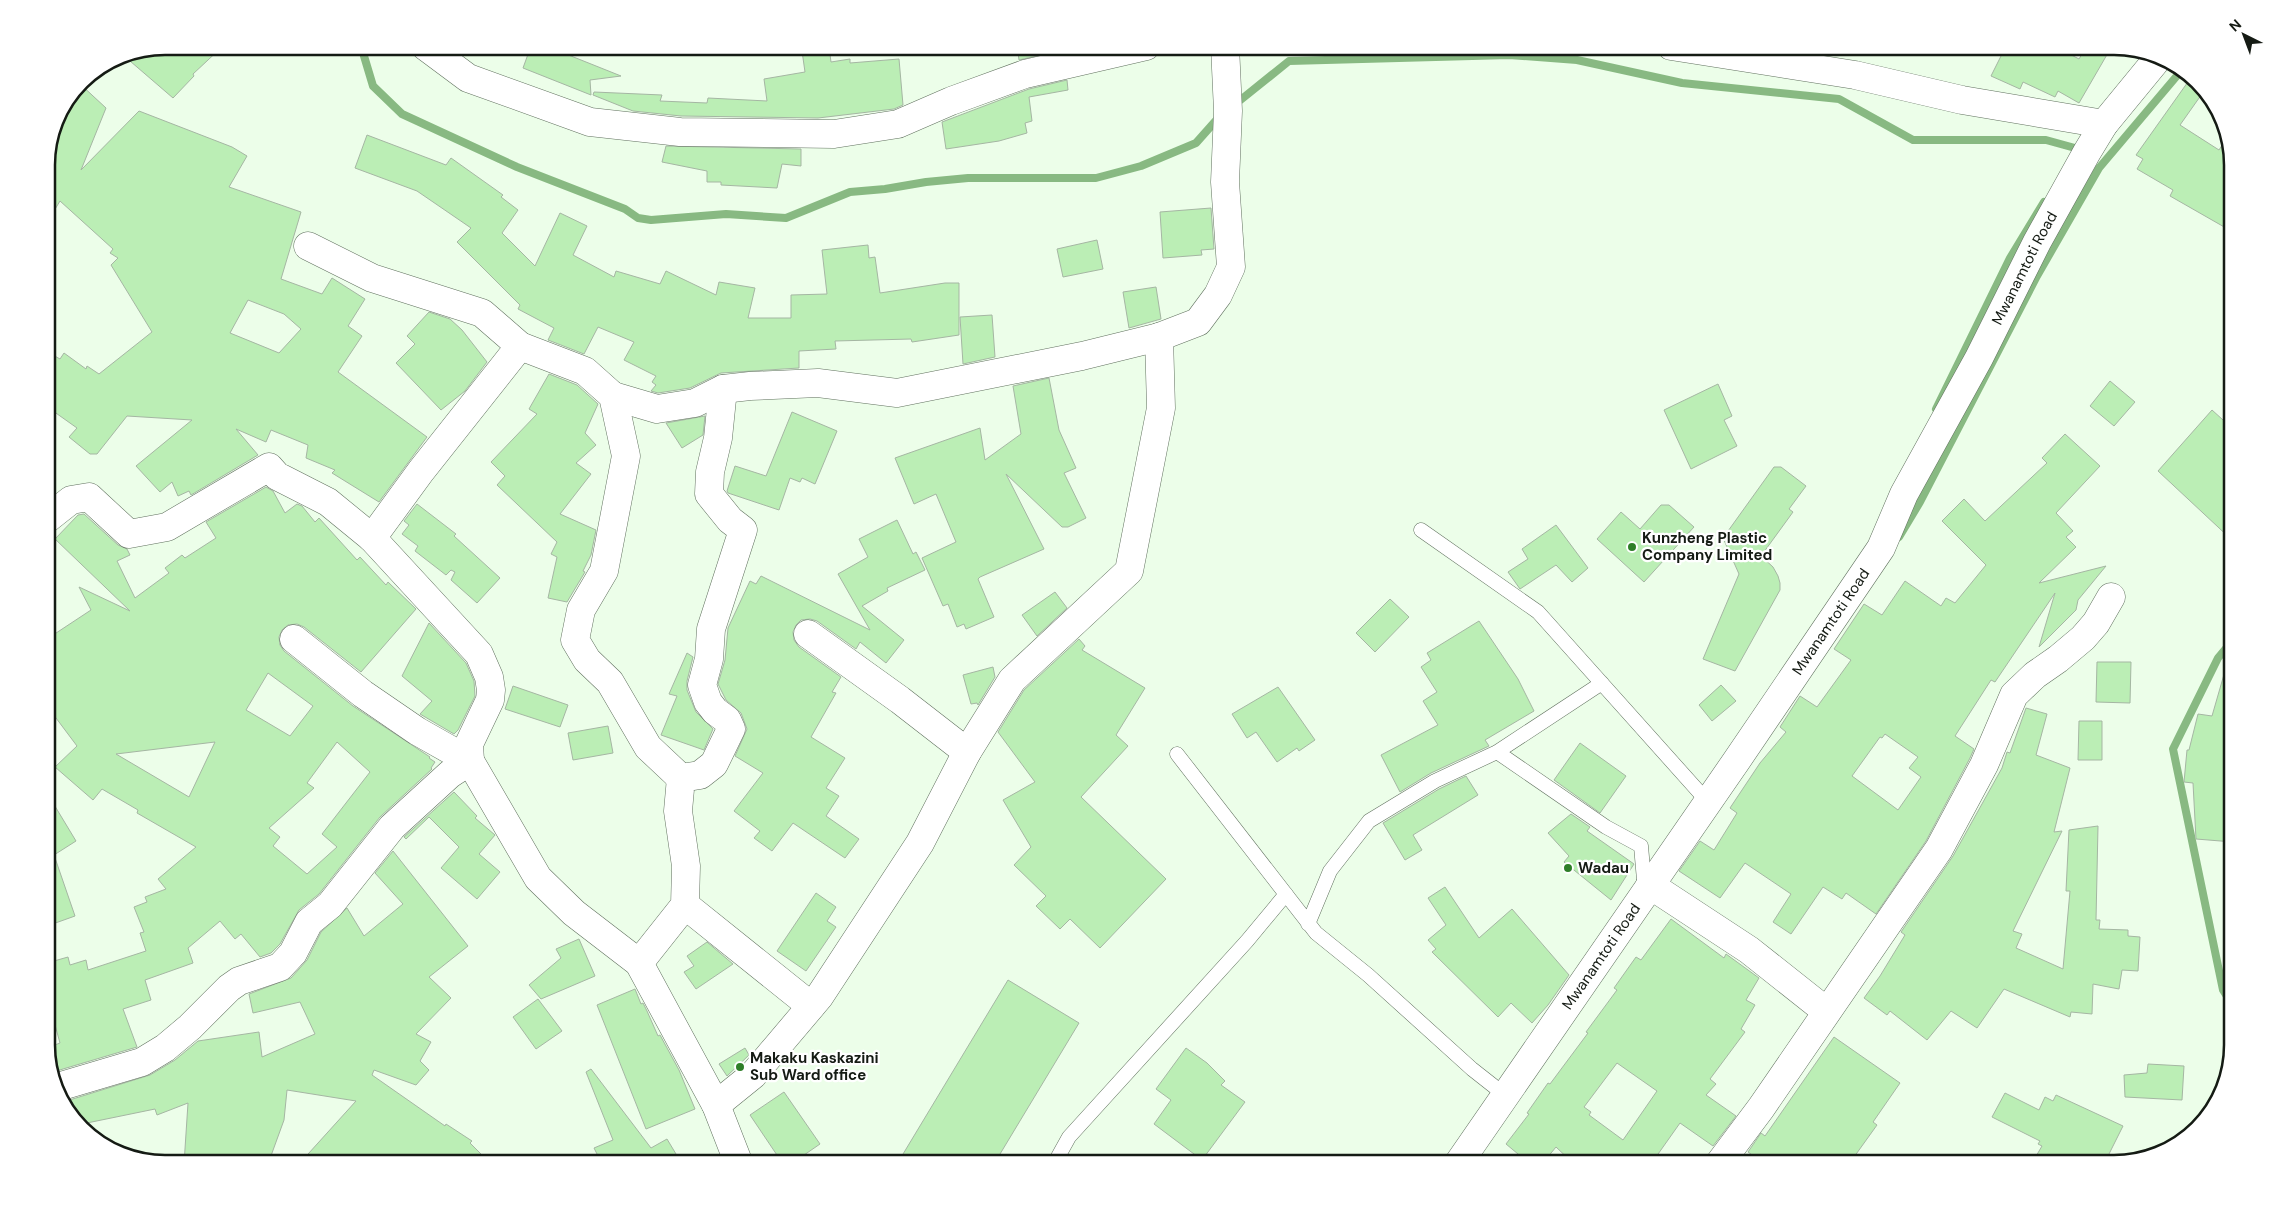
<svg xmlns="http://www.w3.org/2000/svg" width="2279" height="1210" viewBox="0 0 2279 1210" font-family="'DM Sans',sans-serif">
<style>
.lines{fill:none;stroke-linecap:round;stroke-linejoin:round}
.stream{stroke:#88b982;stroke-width:8}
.building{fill:#bbeeb5;stroke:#a5b6a3;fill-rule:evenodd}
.service-casing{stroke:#61715f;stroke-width:15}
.minor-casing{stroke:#61715f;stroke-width:29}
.service{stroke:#fff;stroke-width:14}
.minor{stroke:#fff;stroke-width:28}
.poi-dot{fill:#2e7e28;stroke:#fff;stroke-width:2}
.labels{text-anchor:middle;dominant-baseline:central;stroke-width:4.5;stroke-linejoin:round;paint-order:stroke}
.street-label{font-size:15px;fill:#151b14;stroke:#fff}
.poi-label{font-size:15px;font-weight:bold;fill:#151b14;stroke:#fff;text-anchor:start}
.rim{fill:none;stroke:#151b14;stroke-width:2.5}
</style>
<rect width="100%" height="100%" fill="#ecfee9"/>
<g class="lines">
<path class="stream" d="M 361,46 L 373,86 L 402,114 L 517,167 L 625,209 L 638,218 L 651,220 L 726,214 L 786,218 L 850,192 L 885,189 L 926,182 L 968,178 L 1096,178 L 1141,166 L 1196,143 L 1220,116
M 1233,106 L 1289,61 L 1509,55 L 1577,60 L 1682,83 L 1839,99 L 1913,140 L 2046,140 L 2075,148
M 1936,409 L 2010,258 L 2044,202
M 1899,537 L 1920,502 L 2037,276 L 2099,168 L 2181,71
M 2233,640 L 2218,658 L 2173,749 L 2223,990 L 2233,1006"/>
</g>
<path class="building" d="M 165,46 L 223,46 L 193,74 L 194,76 L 173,98 L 123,55 Z
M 531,46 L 546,46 L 621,76 L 590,80 L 591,95 L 523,68 Z
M 1017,46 L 1061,46 L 1062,50 L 1019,60 Z
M 2006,46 L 2054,46 L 2079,59 L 2087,46 L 2112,46 L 2079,103 L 2058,91 L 2055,97 L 2023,82 L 2020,89 L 1991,76 Z
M 829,47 L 831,62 L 850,59 L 850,63 L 899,59 L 903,105 L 894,109 L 818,118 L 681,116 L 633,111 L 593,95 L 594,92 L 662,95 L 660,101 L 707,103 L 708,98 L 767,101 L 764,79 L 805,72 L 802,51 Z
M 2190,79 L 2204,91 L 2180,125 L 2219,150 L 2226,139 L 2233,158 L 2233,232 L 2170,196 L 2173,190 L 2137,169 L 2143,159 L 2136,155 Z
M 1067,80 L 1068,90 L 1029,97 L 1032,121 L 1025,123 L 1027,133 L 999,141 L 946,149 L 942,122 L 1029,89 Z
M 79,83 L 106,108 L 81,170 L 139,111 L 232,147 L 247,156 L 229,187 L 301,212 L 281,279 L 322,294 L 332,278 L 365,299 L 348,326 L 362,336 L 338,372 L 427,437 L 379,502 L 332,473 L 335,470 L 306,458 L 308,445 L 271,430 L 266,442 L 236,429 L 258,455 L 191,495 L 189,491 L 178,496 L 172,482 L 160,492 L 136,466 L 192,420 L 127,416 L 97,454 L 90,454 L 69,437 L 77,428 L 46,406 L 46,351 L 60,359 L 64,353 L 86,369 L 87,366 L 99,374 L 152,332 L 111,265 L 118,258 L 110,253 L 113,249 L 60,201 L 46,224 L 46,158 L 55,119 ZM 248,300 L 284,314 L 301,329 L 279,353 L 230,333 Z
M 367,135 L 446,165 L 451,158 L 503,195 L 501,197 L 518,210 L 502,233 L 535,266 L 560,213 L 587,226 L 573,255 L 614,277 L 616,271 L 660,284 L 666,271 L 716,295 L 719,282 L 755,288 L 748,318 L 791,318 L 791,295 L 827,294 L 822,250 L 868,245 L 869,258 L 875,257 L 880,293 L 945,283 L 959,283 L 959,335 L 912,342 L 911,339 L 835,341 L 836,349 L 799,351 L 799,368 L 721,373 L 690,388 L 658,393 L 651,391 L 656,385 L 652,382 L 656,376 L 624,360 L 634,342 L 598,327 L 584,354 L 548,340 L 554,328 L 518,309 L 520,305 L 457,242 L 471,228 L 417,191 L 355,168 Z
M 666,146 L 801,149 L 801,166 L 782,164 L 777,188 L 721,185 L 721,182 L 707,182 L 707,171 L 662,162 Z
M 1211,208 L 1214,249 L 1201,250 L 1202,255 L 1163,258 L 1160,212 Z
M 1097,240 L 1103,269 L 1063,277 L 1057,249 Z
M 1156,287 L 1161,319 L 1129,328 L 1123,292 Z
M 429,312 L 450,319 L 462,330 L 487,362 L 465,391 L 441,410 L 396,363 L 415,344 L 407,336 Z
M 992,315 L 995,357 L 963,364 L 960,317 Z
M 549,374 L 577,385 L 598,404 L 585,433 L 596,445 L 576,463 L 591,474 L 560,514 L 596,530 L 591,555 L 583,571 L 585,572 L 567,602 L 548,598 L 557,557 L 551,554 L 557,542 L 497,485 L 505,476 L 491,462 L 537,414 L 529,409 Z
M 1049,378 L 1059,430 L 1076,468 L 1064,473 L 1086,518 L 1068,527 L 1062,527 L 1006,474 L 1044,549 L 980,577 L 978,579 L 994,617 L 966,629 L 964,624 L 957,627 L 948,604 L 943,606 L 922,558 L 956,542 L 936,494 L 914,504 L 895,458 L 980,428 L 985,460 L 1021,434 L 1013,386 Z
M 2110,381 L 2135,402 L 2114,426 L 2090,406 Z
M 1718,384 L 1732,416 L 1724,420 L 1737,446 L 1691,469 L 1664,410 Z
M 2212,410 L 2233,429 L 2233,541 L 2158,471 Z
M 792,412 L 837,431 L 815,484 L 802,478 L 800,482 L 790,478 L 779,510 L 728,493 L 727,491 L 735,466 L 766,476 Z
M 705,416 L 703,435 L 682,448 L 666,423 Z
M 2065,434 L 2100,466 L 2056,513 L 2073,531 L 2066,537 L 2076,547 L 2039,583 L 2106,566 L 2078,600 L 2076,610 L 2039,647 L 2055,593 L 1995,682 L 1991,680 L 1955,736 L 1974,749 L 1970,758 L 1926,841 L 1876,914 L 1846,893 L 1842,899 L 1823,887 L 1791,934 L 1773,922 L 1791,894 L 1745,863 L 1720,898 L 1679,871 L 1700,841 L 1714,850 L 1737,813 L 1730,808 L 1760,763 L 1786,732 L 1780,727 L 1800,696 L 1817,707 L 1851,660 L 1834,649 L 1864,604 L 1882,615 L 1905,581 L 1941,606 L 1946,598 L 1955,603 L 1986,565 L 1942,521 L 1964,499 L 1985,521 L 2047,463 L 2042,458 ZM 1885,734 L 1918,757 L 1909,768 L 1921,777 L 1898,810 L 1852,776 L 1880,737 L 1882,738 Z
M 1774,467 L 1781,467 L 1806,486 L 1789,509 L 1793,512 L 1761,556 L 1773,567 L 1778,576 L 1780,583 L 1780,590 L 1735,671 L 1703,659 L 1739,574 L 1723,538 Z
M 266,487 L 273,491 L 285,513 L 297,504 L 302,506 L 315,522 L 319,518 L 357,560 L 360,557 L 386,585 L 388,582 L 416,609 L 361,672 L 304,627 L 297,624 L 288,625 L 282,630 L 279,637 L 280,645 L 284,651 L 353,706 L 430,757 L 429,758 L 435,762 L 431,768 L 432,769 L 380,817 L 319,894 L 299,910 L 280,944 L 271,953 L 260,957 L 241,934 L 235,939 L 220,921 L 188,948 L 193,963 L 145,980 L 151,1000 L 123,1009 L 137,1047 L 53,1072 L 47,1048 L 60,1043 L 47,996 L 47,963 L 68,957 L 70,965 L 86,960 L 88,970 L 146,951 L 140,933 L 144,932 L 134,907 L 147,902 L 145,897 L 166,889 L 158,879 L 196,847 L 137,813 L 138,810 L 102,789 L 93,800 L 55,767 L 77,746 L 47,706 L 47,639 L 91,610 L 79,587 L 130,611 L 55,539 L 78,515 L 84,514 L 118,545 L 127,549 L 130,555 L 117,561 L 135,598 L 169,573 L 165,568 L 182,555 L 185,558 L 216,538 L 206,522 ZM 268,673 L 313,706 L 290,736 L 246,710 ZM 215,742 L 189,797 L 116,754 ZM 337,742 L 370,772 L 322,834 L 337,847 L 307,874 L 273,846 L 280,837 L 269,828 L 314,788 L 307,783 Z
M 417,504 L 456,534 L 454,536 L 500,578 L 477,603 L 451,580 L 455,572 L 451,570 L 446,575 L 415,551 L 418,546 L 402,534 L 409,525 L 404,521 Z
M 1661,505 L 1669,505 L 1694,527 L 1644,582 L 1597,539 L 1621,512 L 1640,529 Z
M 897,520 L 913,554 L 916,552 L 925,570 L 887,588 L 888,591 L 862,606 L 904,640 L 886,663 L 860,642 L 856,649 L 817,621 L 810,619 L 801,620 L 796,625 L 793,632 L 794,640 L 799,647 L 841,677 L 832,692 L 836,693 L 811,737 L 845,758 L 826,788 L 839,796 L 826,816 L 859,839 L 845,858 L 793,823 L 772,851 L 754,838 L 760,831 L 734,811 L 763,773 L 735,756 L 747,729 L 741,713 L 726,700 L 718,684 L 725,660 L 728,628 L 750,581 L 756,584 L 761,576 L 870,630 L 838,574 L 868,557 L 859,539 Z
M 1556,525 L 1588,568 L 1572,582 L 1556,565 L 1520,589 L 1508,572 L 1528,559 L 1522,549 Z
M 1055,592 L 1067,608 L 1037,636 L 1022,615 Z
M 1390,599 L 1409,617 L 1375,652 L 1356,633 Z
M 1479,621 L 1518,679 L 1534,711 L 1485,740 L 1489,746 L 1431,773 L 1400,792 L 1381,755 L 1438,725 L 1423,701 L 1437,692 L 1421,667 L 1431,660 L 1427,653 Z
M 429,623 L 466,663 L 474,681 L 475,696 L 458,730 L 454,734 L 420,714 L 432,701 L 402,676 Z
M 1079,639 L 1085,646 L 1082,650 L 1145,688 L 1116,735 L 1128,746 L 1081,797 L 1166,879 L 1100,948 L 1070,919 L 1060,929 L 1036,906 L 1046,896 L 1014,865 L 1031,847 L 1003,800 L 1035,782 L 998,732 L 1024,690 Z
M 687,653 L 693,657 L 687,681 L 687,690 L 696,712 L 713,729 L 704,750 L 661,735 L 677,696 L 669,694 Z
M 2097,662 L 2131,662 L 2130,703 L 2096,702 Z
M 2227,664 L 2233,664 L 2233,842 L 2196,839 L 2193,783 L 2184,782 L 2187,750 L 2189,750 L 2198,714 L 2212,716 Z
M 993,667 L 995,677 L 978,705 L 977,703 L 971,704 L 963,675 Z
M 1721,685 L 1736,701 L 1712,721 L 1699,705 Z
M 513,686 L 568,705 L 560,727 L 505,709 Z
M 1278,687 L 1315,740 L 1299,751 L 1297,748 L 1277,762 L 1256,732 L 1247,738 L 1232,714 Z
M 2026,708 L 2047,714 L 2036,755 L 2070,768 L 2054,832 L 2062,831 L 2013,931 L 2022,934 L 2016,948 L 2063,969 L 2070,891 L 2066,891 L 2069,830 L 2098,826 L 2096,920 L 2100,920 L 2099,929 L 2128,930 L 2128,936 L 2140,937 L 2138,971 L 2122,970 L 2119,989 L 2093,984 L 2092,1014 L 2071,1012 L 2070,1017 L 2004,989 L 1977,1028 L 1951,1011 L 1927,1040 L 1890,1011 L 1887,1015 L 1864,998 L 1880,976 L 1905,935 L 1901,932 L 1953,856 L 2002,768 L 2007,752 L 2010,753 Z
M 2079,721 L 2102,721 L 2102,760 L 2078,760 Z
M 608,726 L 613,753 L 573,760 L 568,733 Z
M 1580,743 L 1626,776 L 1600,813 L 1554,780 Z
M 1466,776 L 1478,795 L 1413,835 L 1422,850 L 1405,860 L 1383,823 L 1439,789 Z
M 454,792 L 477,816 L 475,818 L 495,835 L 479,854 L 500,872 L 477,899 L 441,868 L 459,847 L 429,817 L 406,839 L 404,837 Z
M 47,793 L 76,841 L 54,855 L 75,916 L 47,926 Z
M 1571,814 L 1590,827 L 1587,831 L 1634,864 L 1611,900 L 1564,862 L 1569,856 L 1548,833 Z
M 393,851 L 468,946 L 429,977 L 451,998 L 416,1034 L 431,1042 L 420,1061 L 429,1070 L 416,1085 L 374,1070 L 372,1075 L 445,1126 L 446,1124 L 472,1141 L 470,1143 L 491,1164 L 299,1164 L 356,1101 L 287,1090 L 284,1120 L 268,1164 L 184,1164 L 188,1103 L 157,1115 L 155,1109 L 82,1124 L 66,1111 L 63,1102 L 150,1075 L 175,1060 L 198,1041 L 259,1032 L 262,1057 L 315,1034 L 300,1002 L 253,1013 L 249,994 L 291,978 L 307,960 L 321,932 L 347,908 L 364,936 L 403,904 L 375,873 Z
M 1445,887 L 1479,938 L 1512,909 L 1569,975 L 1548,1005 L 1532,1023 L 1511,1003 L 1498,1017 L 1432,952 L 1436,949 L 1428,940 L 1446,925 L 1428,898 Z
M 816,893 L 836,907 L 827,921 L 836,927 L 806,971 L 777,951 Z
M 1671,919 L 1724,958 L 1726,954 L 1759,978 L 1746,1000 L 1755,1005 L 1741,1029 L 1745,1032 L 1710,1079 L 1716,1084 L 1706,1095 L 1736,1116 L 1713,1146 L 1680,1123 L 1651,1164 L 1574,1164 L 1556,1147 L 1542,1164 L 1530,1164 L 1506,1144 L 1529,1114 L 1527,1113 L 1548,1083 L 1550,1084 L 1588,1033 L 1586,1032 L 1617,990 L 1614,988 L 1636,957 L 1641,960 ZM 1617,1063 L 1657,1091 L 1623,1140 L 1589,1115 L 1591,1112 L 1584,1107 Z
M 579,939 L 595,976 L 541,999 L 529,985 L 561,958 L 556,949 Z
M 707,942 L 733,964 L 696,989 L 684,972 L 694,966 L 687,956 Z
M 1008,980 L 1079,1023 L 994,1164 L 897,1164 Z
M 635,989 L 641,1004 L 643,1003 L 647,1011 L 658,1036 L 660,1035 L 679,1070 L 695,1109 L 646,1129 L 597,1005 Z
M 538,999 L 562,1031 L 536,1049 L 513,1017 Z
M 1834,1037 L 1900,1083 L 1873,1122 L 1877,1125 L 1849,1164 L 1765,1164 L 1748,1152 L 1761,1133 L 1765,1136 Z
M 745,1048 L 749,1055 L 727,1076 L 719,1064 Z
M 1186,1048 L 1207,1063 L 1225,1081 L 1221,1085 L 1245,1102 L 1202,1160 L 1154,1124 L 1171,1100 L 1156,1089 Z
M 2148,1064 L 2184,1066 L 2182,1100 L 2125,1097 L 2124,1075 L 2147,1073 Z
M 591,1069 L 651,1148 L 667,1139 L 682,1164 L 602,1164 L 594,1148 L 613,1140 L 586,1072 Z
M 784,1092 L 820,1144 L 791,1164 L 783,1164 L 750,1115 Z
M 2005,1093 L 2039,1110 L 2045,1097 L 2053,1101 L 2056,1095 L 2123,1126 L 2104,1164 L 2046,1164 L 2035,1158 L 2042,1146 L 2038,1144 L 2040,1141 L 1992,1117 Z"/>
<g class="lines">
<defs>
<path id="service" d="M 1421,530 L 1538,612 L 1708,802
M 1497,752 L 1606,827 L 1641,846 L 1644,880 L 1650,885
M 1177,754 L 1316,933 L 1368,975 L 1472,1069 L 1505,1095
M 1308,924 L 1330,871 L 1369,821 L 1435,781 L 1497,752 L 1602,683
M 1054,1164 L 1069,1137 L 1247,941 L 1286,894"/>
<g id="minor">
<path d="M 425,46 L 468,78 L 590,122 L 680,132 L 834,134 L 898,124 L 951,101 L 1025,74 L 1146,46"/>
<path d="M 1671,46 L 1855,75 L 1962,100 L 2104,124"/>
<path d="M 308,246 L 372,278 L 482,313 L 520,346 L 585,371 L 613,396 L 626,456 L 604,571 L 581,610 L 575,640 L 587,660 L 610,682 L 648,747 L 681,778"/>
<path d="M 613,396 L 657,409 L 695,403 L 723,389 L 750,386 L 818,383 L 897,393 L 1082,356 L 1159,337 L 1198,322 L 1218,295 L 1231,267 L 1225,182 L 1228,111 L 1225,46"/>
<path d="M 47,519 L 71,500 L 89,497 L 129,534 L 167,527 L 269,467 L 277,476 L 328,502 L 372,538 L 479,654 L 489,677 L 491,690 L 490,700 L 469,744 L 470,761 L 450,774 L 392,827 L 330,905 L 309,922 L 293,953 L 280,967 L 239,981 L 229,988 L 190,1027 L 165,1048 L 142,1062 L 58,1087"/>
<path d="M 372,538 L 421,471 L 520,346"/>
<path d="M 808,634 L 900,700 L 967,752"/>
<path d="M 294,639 L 363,694 L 417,731 L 470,761 L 538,878 L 574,913 L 639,963 L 716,1105 L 739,1164"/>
<path d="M 1650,885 L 1749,950 L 1826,1011"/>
<path d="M 685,905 L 811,1006"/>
<path d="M 639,963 L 685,905 L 686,866 L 678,811 L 681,778 L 700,775 L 714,764 L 731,729 L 727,720 L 715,711 L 708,702 L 702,685 L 709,659 L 711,629 L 743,530 L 730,520 L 709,494 L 710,472 L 718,438 L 723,389"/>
<path d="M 716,1105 L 753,1075 L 819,997 L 920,843 L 967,752 L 1012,680 L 1129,571 L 1161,408 L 1159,337"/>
<path id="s1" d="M 1458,1164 L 1737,760 L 1881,548 L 1904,494 L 1979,358 L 2037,242 L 2087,152 L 2104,124 L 2159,57"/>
<path d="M 1719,1164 L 1761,1108 L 1939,849 L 1984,765 L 2014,695 L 2035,675 L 2058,659 L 2083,638 L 2096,623 L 2111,597"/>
</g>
</defs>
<use href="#service" class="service-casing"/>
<use href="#minor" class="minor-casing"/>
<use href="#service" class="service"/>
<use href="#minor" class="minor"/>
</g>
<g class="poi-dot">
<circle cx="1632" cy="547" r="5"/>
<circle cx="1568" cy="868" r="5"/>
<circle cx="740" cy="1067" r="5"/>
</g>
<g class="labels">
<g class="street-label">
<text stroke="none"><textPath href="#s1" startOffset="1062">Mwanamtoti Road</textPath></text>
<text stroke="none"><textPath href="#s1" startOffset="658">Mwanamtoti Road</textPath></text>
<text stroke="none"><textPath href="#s1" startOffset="252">Mwanamtoti Road</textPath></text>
</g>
<g class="poi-label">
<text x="1642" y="538">Kunzheng Plastic<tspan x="1642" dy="17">Company Limited</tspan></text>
<text x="1578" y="868">Wadau</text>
<text x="750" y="1058">Makaku Kaskazini<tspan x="750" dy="17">Sub Ward office</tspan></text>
</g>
</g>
<path d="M0 0H2279V1210H0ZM165 55H2114A110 110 0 0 1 2224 165V1045A110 110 0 0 1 2114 1155H165A110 110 0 0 1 55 1045V165A110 110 0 0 1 165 55Z" fill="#fff" fill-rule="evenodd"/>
<path class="rim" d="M165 55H2114A110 110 0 0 1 2224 165V1045A110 110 0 0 1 2114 1155H165A110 110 0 0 1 55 1045V165A110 110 0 0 1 165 55Z"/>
<g transform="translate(2244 35) rotate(318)" stroke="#ffffff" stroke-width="4" paint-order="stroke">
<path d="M0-4L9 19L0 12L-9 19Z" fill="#151b14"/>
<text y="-8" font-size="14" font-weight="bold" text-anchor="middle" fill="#151b14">N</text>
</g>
</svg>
